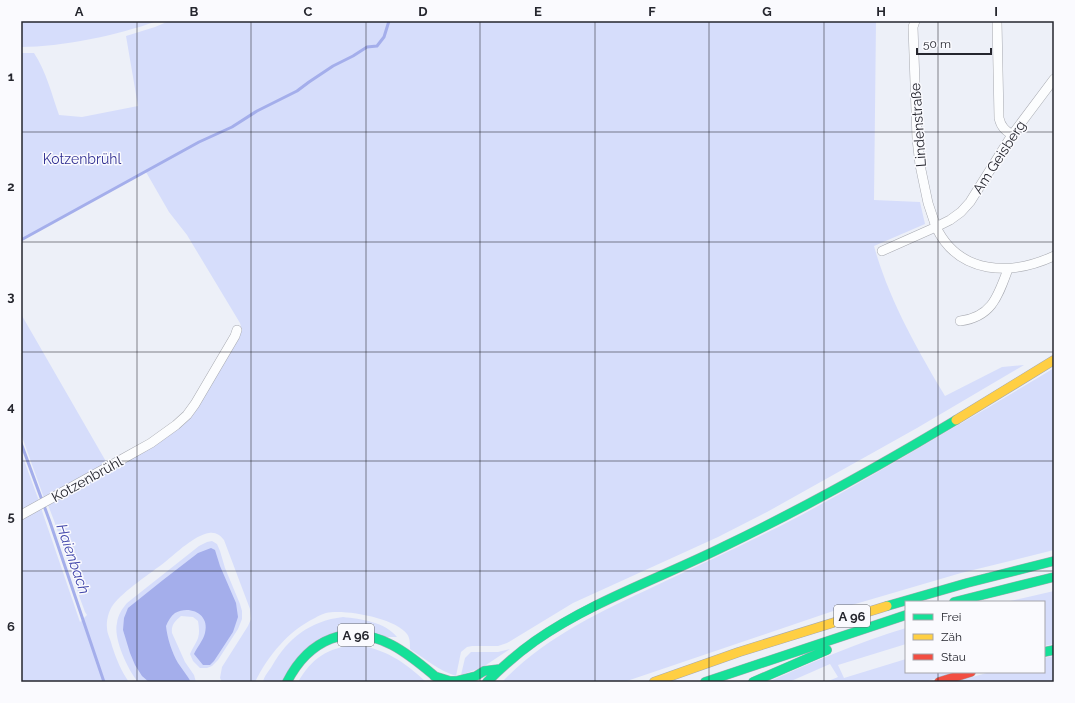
<svg xmlns="http://www.w3.org/2000/svg" width="1075" height="703" viewBox="0 0 1075 703" font-family="Raleway,sans-serif">
<style>
.green{fill:#d6ddfb}
.water{fill:#a4aeeb}
.lines{fill:none;stroke-linecap:round;stroke-linejoin:round}
.stream{stroke:#a4aeeb;stroke-width:3}
.street-casing{stroke:#a7a9b0;stroke-width:10}
.fast-casing{stroke:#a7a9b0;stroke-width:10}
.slow-casing{stroke:#a7a9b0;stroke-width:10}
.jam-casing{stroke:#a7a9b0;stroke-width:10}
.street{stroke:#fcfdfe;stroke-width:9}
.fast{stroke:#16e098;stroke-width:9}
.slow{stroke:#ffcf43;stroke-width:9}
.jam{stroke:#f24e42;stroke-width:9}
.grid{fill:none;stroke:#25262e;stroke-width:1;stroke-opacity:0.55}
.labels{text-anchor:middle;dominant-baseline:central;stroke-width:3;stroke-linejoin:round;paint-order:stroke}
.shield{fill:#fafafe;stroke:#65666c;stroke-width:1}
.shield-label{font-size:13px;font-weight:bold;fill:#25262e}
.street-label{font-size:14px;fill:#25262e;stroke:#fafafe}
.park-label{font-size:14px;fill:#323193;stroke:#fafafe}
.water-label{font-size:15px;font-style:italic;fill:#4449ac;stroke:#fafafe}
.neatline{fill:none;stroke:#25262e;stroke-width:1.5}
.grid-label{font-size:13px;text-anchor:middle;font-weight:bold;fill:#25262e}
</style>
<rect width="100%" height="100%" fill="#edf0f8"/>
<path class="green" d="M 21,21 L 157,21 C 119,35 61,47 21,47 Z
M 169,21 L 876,21 L 874,200 L 920,202 L 925,224 L 874,246 C 889,300 917,349 945,396 L 1002,367 L 1024,365 L 917,428 L 767,512 L 718,537 L 573,603 L 507,643 L 498,646 L 472,646 L 467,647 L 461,652 L 456,676 C 438,670 425,659 410,649 C 410,643 410,638 407,634 C 395,618 345,609 326,613 C 322,614 318,616 315,618 C 288,631 268,656 255,682 L 222,682 L 220,678 L 222,667 L 248,626 L 251,619 L 250,609 L 224,540 C 220,535 216,532 209,533 C 195,535 176,553 165,562 C 151,573 123,591 113,605 C 109,610 106,621 107,628 C 107,634 111,640 112,646 C 116,658 121,671 129,682 L 21,682 L 21,520 L 41,508 L 80,622 L 87,615 L 85,612 C 72,577 62,540 48,505 L 171,433 L 235,342 L 242,330 L 240,323 L 187,235 L 169,212 L 146,172 L 21,239 L 21,53 L 34,53 C 46,71 52,95 59,115 L 82,117 L 138,106 L 126,36 L 155,27 Z
M 21,314 L 108,465 L 44,498 L 21,434 Z
M 1054,368 L 1054,550 L 961,573 L 845,607 L 624,682 L 502,682 C 545,637 600,612 655,586 C 693,568 731,551 768,532 C 803,515 836,496 869,477 C 931,441 993,405 1054,368 Z
M 21,452 L 39,501 L 21,512 Z
M 212,541 L 217,544 L 220,551 L 225,568 L 240,604 L 242,611 L 242,619 L 238,629 L 218,660 L 212,666 L 207,668 L 200,668 L 193,661 L 190,654 C 197,639 201,639 198,621 L 193,617 L 181,616 C 175,621 171,625 172,633 L 185,662 L 194,675 L 196,682 L 138,682 C 128,670 113,638 117,623 C 118,615 122,609 127,603 L 199,546 L 207,542 Z
M 1054,591 L 1054,644 L 1044,646 L 1044,602 L 1006,602 Z
M 343,617 C 361,619 385,622 397,637 L 388,637 L 347,629 L 280,682 L 263,682 C 264,676 269,671 272,666 C 288,638 310,621 343,617 Z
M 906,628 L 906,644 L 838,665 L 844,678 L 906,659 L 906,672 L 955,672 L 925,682 L 826,682 L 838,677 L 830,664 L 789,682 L 768,682 C 813,662 859,642 906,628 Z
M 355,645 C 384,648 405,662 426,682 L 298,682 C 312,658 327,648 355,645 Z
M 510,649 L 483,667 L 461,675 L 465,658 L 471,652 L 498,652 Z
M 1054,656 L 1054,682 L 955,682 L 990,672 L 1044,672 L 1044,658 Z"/>
<path class="water" d="M 211,548 L 215,550 L 220,566 L 236,603 L 238,617 L 233,632 L 214,661 L 210,665 L 203,665 L 194,654 C 197,647 203,641 205,633 C 210,614 190,605 175,613 C 171,616 168,621 166,626 C 167,637 172,653 178,663 C 182,669 187,675 191,682 L 149,682 L 142,676 L 135,665 L 130,653 L 123,630 L 124,618 L 128,608 L 163,580 L 198,553 Z"/>
<g class="lines">
<path class="stream" d="M 21,240 L 199,142 L 232,127 L 257,111 L 297,91 L 309,82 L 333,66 L 353,56 L 367,47 L 377,46 L 384,37 L 389,21
M 21,443 L 50,522 L 104,682"/>
<defs>
<path id="street" d="M 997,21 L 999,118 C 1001,127 1005,130 1012,135
M 1054,79 L 1012,135 L 970,202 L 961,212 L 950,220 L 936,227 C 959,275 1011,276 1054,256
M 882,251 L 936,227 L 928,203 L 920,165 L 917,139 L 913,27 L 915,21
M 960,321 C 992,317 998,296 1008,269
M 21,515 L 126,457 L 151,443 L 176,425 L 187,415 L 195,404 L 235,336 L 237,330"/>
<path id="fast" d="M 954,602 L 1054,577
M 887,606 L 967,583 L 1054,561
M 1044,652 L 1054,650
M 434,676 L 450,681 L 456,681 L 476,676 L 484,671 L 500,669
M 287,682 C 309,639 348,622 392,645 C 411,655 426,669 442,682
M 487,682 C 502,667 518,653 535,641 C 592,601 663,577 725,546 C 804,508 881,465 956,420
M 705,682 L 906,615
M 753,682 L 827,650"/>
<path id="slow" d="M 956,420 L 1054,360
M 654,682 L 739,652 L 887,606"/>
<path id="jam" d="M 939,682 L 971,672"/>
</defs>
<use href="#street" class="street-casing"/>
<use href="#fast" class="fast-casing"/>
<use href="#slow" class="slow-casing"/>
<use href="#jam" class="jam-casing"/>
<use href="#street" class="street"/>
<use href="#fast" class="fast"/>
<use href="#slow" class="slow"/>
<use href="#jam" class="jam"/>
</g>
<path class="grid" d="M 137,21 L 137,682M 251,21 L 251,682M 366,21 L 366,682M 480,21 L 480,682M 595,21 L 595,682M 709,21 L 709,682M 824,21 L 824,682M 938,21 L 938,602M 21,132 L 1054,132M 21,242 L 1054,242M 21,352 L 1054,352M 21,461 L 1054,461M 21,571 L 1054,571M 938,672 L 938,682"/>
<g class="labels">
<g class="shield">
<rect x="834" y="605" width="36" height="22" rx="3"/>
<rect x="338" y="624" width="36" height="22" rx="3"/>
</g>
<g class="shield-label">
<text x="852" y="616">A 96</text>
<text x="356" y="635">A 96</text>
</g>
<g class="street-label">
<text transform="translate(918 125) rotate(-94)">Lindenstraße</text>
<text transform="translate(999 157) rotate(-57)">Am Geisberg</text>
<text transform="translate(87 479) rotate(-29)">Kotzenbrühl</text>
</g>
<g class="park-label">
<text x="82" y="159">Kotzenbrühl</text>
</g>
<g class="water-label">
<text transform="translate(73 559) rotate(71)">Haienbach</text>
</g>
</g>
<rect width="1075" height="703" fill="none" stroke="#fafafe" stroke-width="44"/>
<rect x="905" y="601" width="140" height="72" fill="#fafafe" stroke="#a5a5ab"/>
<rect x="913" y="614" width="20" height="6" fill="#16e098" stroke="#a5a5ab"/>
<text x="941" y="621" font-size="12" fill="#25262e">Frei</text>
<rect x="913" y="634" width="20" height="6" fill="#ffcf43" stroke="#a5a5ab"/>
<text x="941" y="641" font-size="12" fill="#25262e">Zäh</text>
<rect x="913" y="654" width="20" height="6" fill="#f24e42" stroke="#a5a5ab"/>
<text x="941" y="661" font-size="12" fill="#25262e">Stau</text>
<path d="M917 48v6h74v-6" fill="none" stroke="#25262e" stroke-width="2"/>
<text x="923" y="48" font-size="12" fill="#25262e" stroke="#fafafe" stroke-width="3" paint-order="stroke">50 m</text>
<rect x="22" y="22" width="1031" height="659" class="neatline"/>
<g class="grid-label">
<text x="79" y="16">A</text>
<text x="194" y="16">B</text>
<text x="308" y="16">C</text>
<text x="423" y="16">D</text>
<text x="538" y="16">E</text>
<text x="652" y="16">F</text>
<text x="767" y="16">G</text>
<text x="881" y="16">H</text>
<text x="996" y="16">I</text>
<text x="11" y="81">1</text>
<text x="11" y="191">2</text>
<text x="11" y="301">3</text>
<text x="11" y="411">4</text>
<text x="11" y="521">5</text>
<text x="11" y="631">6</text>
</g>
</svg>
